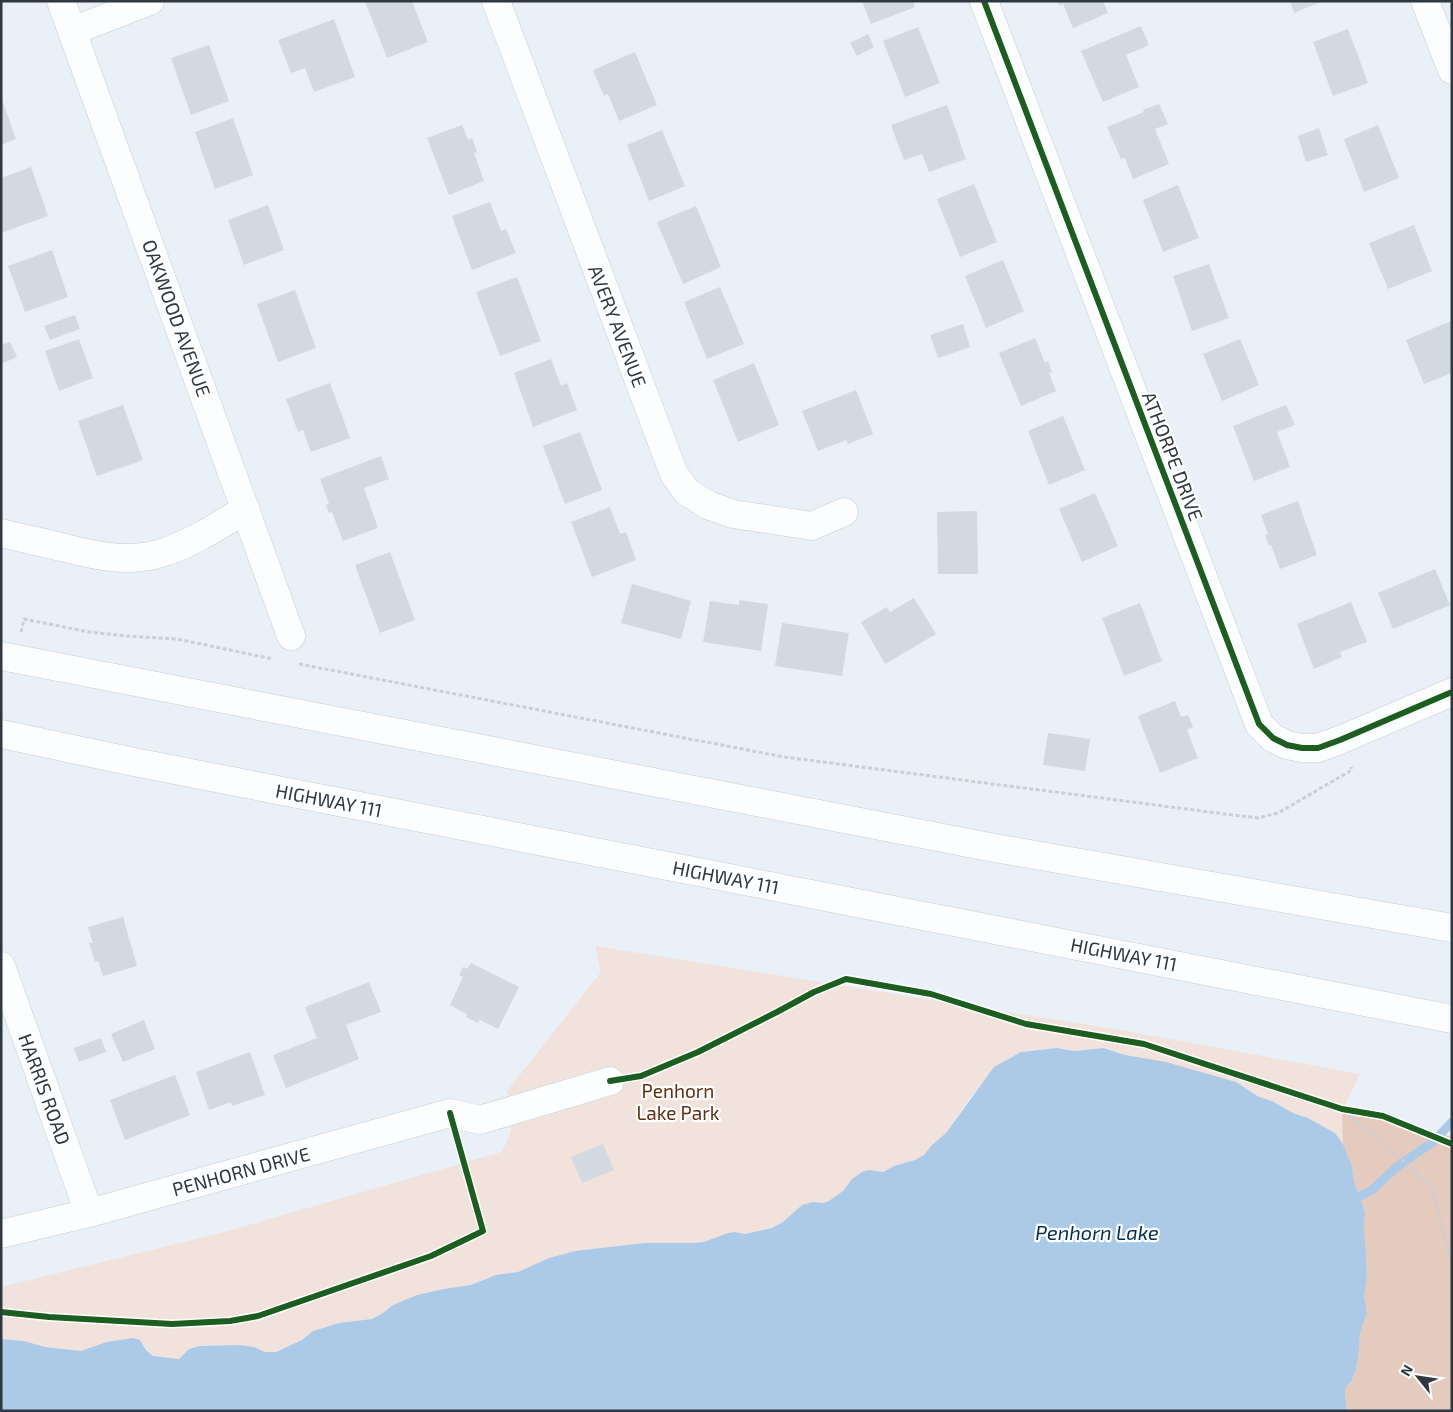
<svg xmlns="http://www.w3.org/2000/svg" width="1453" height="1412" viewBox="0 0 1453 1412" font-family="'Exo 2',sans-serif">
<style>
.green{fill:#f1e2dc}
.forest{fill:#e4cbbe}
.water{fill:#abcae8}
.lines{fill:none;stroke-linecap:round;stroke-linejoin:round}
.stream{stroke:#abcae8;stroke-width:9}
.building{fill:#d2d9e1}
.minor-casing{stroke:#c6cdd5;stroke-width:29}
.highway-casing{stroke:#c6cdd5;stroke-width:29}
.path{stroke:#cbcfd2;stroke-width:3;stroke-dasharray:4 2.5;stroke-linecap:butt}
.minor{stroke:#fcfdfe;stroke-width:28}
.highway{stroke:#fcfdfe;stroke-width:28}
.cycleway-casing{stroke:#fff;stroke-width:9}
.cycleway{stroke:#1b5e20;stroke-width:6}
.labels{text-anchor:middle;dominant-baseline:central;stroke-width:4.5;stroke-linejoin:round;paint-order:stroke}
.street-label{font-size:19px;fill:#2f3840;stroke:#fff}
.park-label{font-size:19px;fill:#5f2f10;stroke:#fff}
.water-label{font-size:20px;font-style:italic;fill:#002e53;stroke:#fff}
</style>
<rect width="100%" height="100%" fill="#e9f0f7"/>
<path class="green" d="M 595,946 L 1126,1031 L 1360,1074 L 1343,1109 L 1452,1137 L 1452,1411 L 1347,1411 L 1323,1126 L 1308,1118 L 1293,1113 L 1272,1101 L 1259,1097 L 1236,1082 L 1125,1055 L 1111,1049 L 1104,1048 L 1074,1051 L 1064,1048 L 1024,1051 L 1008,1059 L 980,1086 L 969,1099 L 946,1133 L 932,1145 L 924,1155 L 915,1160 L 894,1166 L 882,1172 L 869,1170 L 852,1179 L 843,1191 L 829,1201 L 823,1203 L 813,1202 L 802,1205 L 783,1222 L 772,1228 L 745,1234 L 735,1232 L 728,1233 L 704,1242 L 693,1243 L 644,1243 L 575,1251 L 549,1258 L 518,1272 L 496,1275 L 471,1285 L 444,1289 L 393,1305 L 383,1313 L 372,1319 L 339,1323 L 313,1331 L 302,1340 L 276,1352 L 265,1352 L 254,1347 L 239,1345 L 199,1346 L 189,1349 L 179,1359 C 158,1359 152,1358 140,1340 L 81,1351 L 45,1347 L 24,1341 L 1,1339 L 1,1287 L 228,1231 L 501,1152 C 514,1134 515,1111 507,1091 L 601,972 Z"/>
<path class="forest" d="M 1342,1109 L 1452,1137 L 1452,1411 L 1347,1411 L 1345,1392 L 1346,1387 L 1352,1380 L 1356,1369 L 1359,1351 L 1360,1333 L 1367,1311 L 1364,1303 L 1364,1296 L 1367,1275 L 1366,1255 L 1364,1228 L 1365,1213 L 1362,1203 L 1354,1181 L 1353,1171 L 1343,1144 Z"/>
<path class="water" d="M 1057,1048 L 1074,1051 L 1104,1048 L 1125,1055 L 1166,1062 L 1236,1082 L 1259,1097 L 1272,1101 L 1293,1113 L 1308,1118 L 1335,1133 L 1343,1144 L 1352,1167 L 1354,1181 L 1362,1203 L 1365,1213 L 1364,1228 L 1366,1255 L 1367,1275 L 1364,1296 L 1367,1313 L 1360,1333 L 1359,1351 L 1356,1369 L 1352,1380 L 1346,1387 L 1345,1392 L 1347,1411 L 1,1411 L 1,1339 L 24,1341 L 45,1347 L 81,1351 L 107,1342 L 133,1338 L 140,1340 L 146,1350 L 153,1356 L 179,1359 L 189,1349 L 199,1346 L 239,1345 L 254,1347 L 265,1352 L 276,1352 L 302,1340 L 313,1331 L 339,1323 L 372,1319 L 383,1313 L 393,1305 L 417,1295 L 444,1289 L 471,1285 L 496,1275 L 518,1272 L 549,1258 L 575,1251 L 644,1243 L 693,1243 L 704,1242 L 728,1233 L 735,1232 L 745,1234 L 772,1228 L 783,1222 L 802,1205 L 813,1202 L 823,1203 L 829,1201 L 843,1191 L 852,1179 L 862,1172 L 869,1170 L 883,1172 L 894,1166 L 915,1160 L 924,1155 L 932,1145 L 946,1133 L 994,1067 L 1021,1052 Z"/>
<g class="lines">
<path class="stream" d="M 1351,1202 L 1373,1189 L 1398,1166 L 1433,1142 L 1452,1122"/>
</g>
<path class="building" d="M 365,1 L 412,1 L 428,42 L 387,58 Z
M 862,1 L 913,1 L 915,7 L 871,24 Z
M 1058,1 L 1103,1 L 1108,13 L 1073,28 L 1063,4 L 1059,6 Z
M 1290,1 L 1323,1 L 1294,13 Z
M 334,19 L 355,77 L 314,92 L 305,68 L 291,73 L 278,40 Z
M 1141,26 L 1149,45 L 1126,55 L 1139,87 L 1103,102 L 1081,51 Z
M 918,27 L 940,83 L 905,97 L 883,41 Z
M 1348,29 L 1368,83 L 1333,96 L 1313,42 Z
M 868,34 L 874,47 L 857,56 L 850,43 Z
M 209,45 L 229,101 L 191,115 L 171,58 Z
M 635,52 L 657,105 L 619,121 L 608,94 L 604,96 L 593,70 Z
M 1,97 L 16,139 L 1,145 Z
M 1159,104 L 1168,124 L 1155,129 L 1169,164 L 1133,179 L 1125,158 L 1121,159 L 1107,127 L 1144,112 L 1143,110 Z
M 947,105 L 966,159 L 929,172 L 922,154 L 904,160 L 891,125 Z
M 233,118 L 253,175 L 215,189 L 195,132 Z
M 462,125 L 468,140 L 472,138 L 477,152 L 474,153 L 484,181 L 449,195 L 427,138 Z
M 1378,125 L 1399,178 L 1364,192 L 1344,139 Z
M 1319,128 L 1328,155 L 1306,162 L 1298,136 Z
M 662,130 L 685,186 L 649,201 L 627,145 Z
M 31,167 L 48,216 L 1,233 L 1,178 Z
M 974,184 L 997,242 L 960,257 L 937,199 Z
M 1178,185 L 1199,238 L 1163,252 L 1143,200 Z
M 490,202 L 501,231 L 506,229 L 516,253 L 472,270 L 452,216 Z
M 268,205 L 284,250 L 244,265 L 228,220 Z
M 696,206 L 721,267 L 683,284 L 657,222 Z
M 1414,225 L 1432,271 L 1388,289 L 1369,243 Z
M 52,250 L 68,297 L 25,312 L 8,266 Z
M 1003,260 L 1024,311 L 986,328 L 965,276 Z
M 1209,264 L 1229,318 L 1192,331 L 1173,276 Z
M 517,277 L 541,341 L 500,356 L 476,292 Z
M 720,287 L 744,344 L 707,359 L 684,302 Z
M 295,290 L 316,348 L 278,362 L 257,304 Z
M 75,315 L 80,329 L 50,340 L 44,326 Z
M 1451,321 L 1452,324 L 1452,373 L 1424,384 L 1406,340 Z
M 963,324 L 970,347 L 938,358 L 930,335 Z
M 1035,338 L 1045,363 L 1048,361 L 1052,372 L 1049,373 L 1056,391 L 1021,406 L 999,353 Z
M 79,339 L 93,378 L 59,391 L 45,351 Z
M 1240,339 L 1259,385 L 1222,401 L 1203,354 Z
M 10,342 L 17,357 L 1,364 L 1,345 Z
M 551,359 L 561,386 L 567,383 L 577,410 L 533,427 L 514,373 Z
M 754,363 L 779,425 L 738,442 L 713,380 Z
M 330,383 L 350,438 L 311,452 L 303,430 L 298,432 L 286,399 Z
M 856,390 L 873,434 L 848,444 L 846,440 L 818,451 L 802,411 Z
M 123,405 L 143,460 L 97,476 L 78,421 Z
M 1286,405 L 1295,425 L 1277,432 L 1290,467 L 1254,481 L 1233,426 Z
M 1063,416 L 1085,470 L 1049,485 L 1028,431 Z
M 580,432 L 602,490 L 565,504 L 543,446 Z
M 381,456 L 389,479 L 364,488 L 378,528 L 343,541 L 332,512 L 329,513 L 326,505 L 329,504 L 320,479 Z
M 1095,493 L 1118,546 L 1082,562 L 1059,509 Z
M 1298,501 L 1317,555 L 1280,569 L 1271,545 L 1269,546 L 1265,535 L 1268,534 L 1261,515 Z
M 610,507 L 620,534 L 626,532 L 636,560 L 592,577 L 571,522 Z
M 977,511 L 978,574 L 938,574 L 937,512 Z
M 390,552 L 415,620 L 380,633 L 355,565 Z
M 1435,569 L 1450,605 L 1393,629 L 1378,593 Z
M 632,584 L 691,601 L 681,639 L 621,623 Z
M 914,598 L 936,634 L 885,664 L 861,622 L 887,607 L 890,612 Z
M 739,600 L 768,604 L 761,651 L 703,642 L 710,601 L 739,605 Z
M 1351,602 L 1367,642 L 1340,652 L 1342,657 L 1314,669 L 1297,624 Z
M 1140,603 L 1162,661 L 1124,676 L 1102,618 Z
M 782,623 L 849,633 L 842,676 L 775,666 Z
M 1175,701 L 1181,717 L 1188,715 L 1193,727 L 1187,730 L 1198,758 L 1160,773 L 1138,716 Z
M 1048,733 L 1090,739 L 1085,771 L 1043,765 Z
M 123,917 L 137,966 L 103,976 L 98,961 L 95,962 L 89,943 L 93,943 L 88,927 Z
M 471,963 L 519,987 L 498,1029 L 480,1020 L 478,1023 L 466,1017 L 467,1014 L 450,1005 L 463,977 L 459,975 L 463,967 L 467,969 Z
M 369,982 L 381,1012 L 346,1025 L 359,1059 L 286,1088 L 273,1055 L 317,1038 L 305,1007 Z
M 144,1020 L 155,1049 L 123,1062 L 111,1034 Z
M 101,1038 L 106,1052 L 79,1062 L 74,1048 Z
M 250,1052 L 265,1095 L 232,1106 L 231,1102 L 209,1110 L 196,1072 Z
M 175,1075 L 190,1115 L 125,1140 L 110,1100 Z
M 603,1144 L 614,1170 L 582,1183 L 571,1157 Z"/>
<g class="lines">
<defs>
<path id="minor" d="M 61,1 L 291,636
M 496,1 L 674,474 L 687,492 L 708,505 L 733,514 L 812,526 L 844,512
M 984,1 L 1259,724 L 1273,738 L 1287,745 L 1302,748 L 1318,748 L 1340,740 L 1452,692
M 1425,1 L 1452,70
M 72,31 L 150,1
M 1,533 C 21,538 41,542 61,547 C 92,555 126,563 158,554 C 190,545 218,526 246,509
M 1,966 L 89,1213
M 1,1234 L 89,1213 L 450,1113 L 480,1120 L 610,1081"/>
<path id="highway" d="M 1,656 L 984,846 L 1452,928
M 1,734 L 134,762 L 1452,1019"/>
</defs>
<use href="#minor" class="minor-casing"/>
<use href="#highway" class="highway-casing"/>
<path class="path" d="M 21,632 L 24,619 L 89,632 L 126,636 L 177,639 L 273,659
M 299,664 L 784,757 L 1233,815 L 1258,818 L 1278,813 L 1352,770 L 1351,767
M 1342,1109 L 1389,1148 L 1432,1188 L 1452,1264"/>
<use href="#minor" class="minor"/>
<use href="#highway" class="highway"/>
<defs>
<path id="cycleway" d="M 984,1 L 1259,724 L 1273,738 L 1287,745 L 1302,748 L 1318,748 L 1340,740 L 1452,692
M 610,1081 L 641,1076 L 698,1052 L 777,1012 L 814,992 L 846,979 L 931,994 L 1026,1024 L 1144,1044 L 1342,1109 L 1383,1116 L 1452,1144
M 1,1312 L 49,1317 L 172,1324 L 230,1321 L 258,1316 L 431,1256 L 483,1231 L 450,1113"/>
</defs>
<use href="#cycleway" class="cycleway-casing"/>
<use href="#cycleway" class="cycleway"/>
</g>
<g class="labels">
<g class="street-label">
<text transform="translate(177 318) rotate(70)">OAKWOOD AVENUE</text>
<text transform="translate(618 326) rotate(69)">AVERY AVENUE</text>
<text transform="translate(1173 456) rotate(69)">ATHORPE DRIVE</text>
<text transform="translate(329 800) rotate(11)">HIGHWAY 111</text>
<text transform="translate(726 877) rotate(11)">HIGHWAY 111</text>
<text transform="translate(1124 954) rotate(11)">HIGHWAY 111</text>
<text transform="translate(45 1089) rotate(70)">HARRIS ROAD</text>
<text transform="translate(241 1171) rotate(-15)">PENHORN DRIVE</text>
</g>
<g class="park-label">
<text x="678" y="1090">Penhorn<tspan x="678" dy="22">Lake Park</tspan></text>
</g>
<g class="water-label">
<text x="1097" y="1232">Penhorn Lake</text>
</g>
</g>
<rect width="1453" height="1412" fill="none" stroke="#2f3840" stroke-width="5"/>
<g transform="translate(1418 1377) rotate(300)" stroke="#ffffff" stroke-width="4" paint-order="stroke">
<path d="M0-4L9 19L0 12L-9 19Z" fill="#2f3840"/>
<text y="-8" font-size="14" font-weight="bold" text-anchor="middle" fill="#2f3840">N</text>
</g>
</svg>
